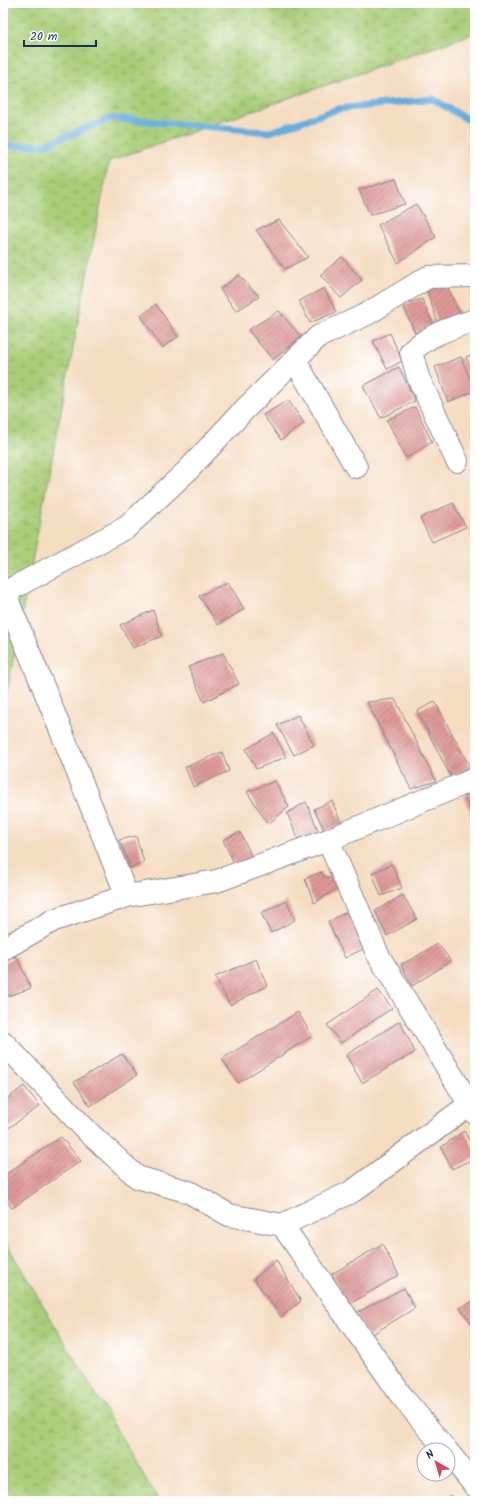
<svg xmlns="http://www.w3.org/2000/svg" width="478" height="1504" viewBox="0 0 478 1504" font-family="Kalam,sans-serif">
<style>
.wetland{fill:url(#wetland-marsh);stroke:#627e6b}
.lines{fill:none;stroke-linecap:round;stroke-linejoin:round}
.stream{stroke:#68addd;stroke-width:7}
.building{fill:url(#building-hatch)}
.minor-casing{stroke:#888690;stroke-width:24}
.minor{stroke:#fff;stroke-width:22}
</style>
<defs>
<pattern id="wetland-marsh" width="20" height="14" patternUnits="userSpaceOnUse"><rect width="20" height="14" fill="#a9ce78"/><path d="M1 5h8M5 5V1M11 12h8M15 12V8" fill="none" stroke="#91b16a"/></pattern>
<pattern id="building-hatch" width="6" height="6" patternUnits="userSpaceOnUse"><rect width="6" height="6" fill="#de9997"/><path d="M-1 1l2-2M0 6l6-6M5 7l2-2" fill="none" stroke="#b37d7e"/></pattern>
</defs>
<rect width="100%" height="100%" fill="#fff"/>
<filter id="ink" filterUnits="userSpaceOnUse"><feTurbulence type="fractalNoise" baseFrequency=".025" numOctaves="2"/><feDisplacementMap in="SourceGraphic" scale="8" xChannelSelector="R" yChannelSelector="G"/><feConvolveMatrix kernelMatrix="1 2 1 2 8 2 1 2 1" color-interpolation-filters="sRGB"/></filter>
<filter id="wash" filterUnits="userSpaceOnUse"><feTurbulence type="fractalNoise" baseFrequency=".012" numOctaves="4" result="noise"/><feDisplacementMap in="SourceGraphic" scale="16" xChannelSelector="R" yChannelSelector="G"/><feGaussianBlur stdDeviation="0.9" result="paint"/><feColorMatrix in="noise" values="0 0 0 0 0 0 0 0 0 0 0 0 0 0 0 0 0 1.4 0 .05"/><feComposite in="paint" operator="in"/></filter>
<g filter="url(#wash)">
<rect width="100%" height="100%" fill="#f5ddc2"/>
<path class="wetland" d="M 3,3 L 475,3 L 475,33 L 109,161 L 3,712 Z
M 3,1238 L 159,1501 L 3,1501 Z"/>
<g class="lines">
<path class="stream" d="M 3,146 L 45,145 L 111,118 L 270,132 L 338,109 L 433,99 L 475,124"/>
</g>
<g id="blocks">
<path class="building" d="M 396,179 L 405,204 L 370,215 L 359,190 Z
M 416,204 L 436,237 L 398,263 L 378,225 Z
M 279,220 L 308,257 L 285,269 L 256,230 Z
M 342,257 L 362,280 L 341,298 L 320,275 Z
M 239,275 L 259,297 L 236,311 L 220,289 Z
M 445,281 L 463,321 L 440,329 L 425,286 Z
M 324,288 L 336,312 L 310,323 L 299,301 Z
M 422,299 L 433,324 L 415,333 L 403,305 Z
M 156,304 L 178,337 L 162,348 L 141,316 Z
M 279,311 L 301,337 L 273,360 L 248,330 Z
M 390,333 L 402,361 L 387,369 L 373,341 Z
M 475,353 L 475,380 L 466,357 Z
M 461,357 L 475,391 L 448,402 L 435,367 Z
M 399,367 L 415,401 L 381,418 L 363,386 Z
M 288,400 L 304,423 L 281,440 L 263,415 Z
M 415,407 L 432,442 L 406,458 L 387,420 Z
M 453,503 L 466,527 L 432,542 L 420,518 Z
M 228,582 L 244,609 L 218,625 L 199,596 Z
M 153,610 L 162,636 L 133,648 L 120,625 Z
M 223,653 L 239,684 L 204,702 L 188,667 Z
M 395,699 L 436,781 L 411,789 L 367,702 Z
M 435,702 L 470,767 L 451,777 L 417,711 Z
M 298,715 L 314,745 L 294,755 L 277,725 Z
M 274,733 L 286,757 L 256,769 L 246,749 Z
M 222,752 L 229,771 L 193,787 L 185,767 Z
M 275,781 L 289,807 L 268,824 L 247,792 Z
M 475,791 L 475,821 L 464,797 Z
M 332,801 L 342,825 L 325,831 L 314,809 Z
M 306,802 L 319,832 L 300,843 L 287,813 Z
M 240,832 L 254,861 L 236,867 L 223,840 Z
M 136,836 L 144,862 L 131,868 L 119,840 Z
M 392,864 L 402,888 L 381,896 L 372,873 Z
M 321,872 L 324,877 L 337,877 L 342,886 L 314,903 L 305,879 Z
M 403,895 L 417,919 L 387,936 L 375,911 Z
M 287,901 L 295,920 L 271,933 L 261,913 Z
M 350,910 L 367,947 L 345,958 L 328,922 Z
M 438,944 L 451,961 L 412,986 L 401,965 Z
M 16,956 L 31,988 L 3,998 L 3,963 Z
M 256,959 L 267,986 L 230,1005 L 215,977 Z
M 378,990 L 392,1008 L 341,1043 L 327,1025 Z
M 298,1012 L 312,1036 L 238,1083 L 222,1059 Z
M 400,1021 L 415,1052 L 362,1083 L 346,1055 Z
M 122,1054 L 137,1075 L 90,1106 L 74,1082 Z
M 24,1086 L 40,1106 L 3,1132 L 3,1102 Z
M 464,1131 L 475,1150 L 475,1158 L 452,1169 L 441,1147 Z
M 61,1137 L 81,1161 L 12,1208 L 3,1195 L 3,1176 Z
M 382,1244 L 399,1275 L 348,1305 L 332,1274 Z
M 276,1260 L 301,1301 L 281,1317 L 254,1279 Z
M 404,1288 L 415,1308 L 368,1337 L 356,1313 Z
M 475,1300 L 475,1328 L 460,1308 Z
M 451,1495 L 455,1501 L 440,1501 Z"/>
</g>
</g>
<g filter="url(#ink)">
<use href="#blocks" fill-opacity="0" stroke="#888690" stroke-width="1"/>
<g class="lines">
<defs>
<path id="minor" d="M 295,360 L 356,467
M 457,461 L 418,377 L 411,352 C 429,334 452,328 475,320
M 328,840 L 378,955 L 475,1113
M 127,896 C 88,799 50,701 9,604 L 8,595 L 13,588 L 127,527 L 189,469 L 242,412 L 318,337 L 367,314 L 428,277 L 475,276
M 3,949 L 54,920 L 127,896 L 217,881 L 328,840 L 475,779
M 3,1042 L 88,1132 L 137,1177 L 189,1192 L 229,1215 L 282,1225 L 353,1191 L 470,1104
M 282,1225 L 401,1395 L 446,1450
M 448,1452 L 475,1486"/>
</defs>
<use href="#minor" class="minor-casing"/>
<use href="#minor" class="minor"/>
</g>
</g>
<rect width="478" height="1504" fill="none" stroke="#fff" stroke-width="16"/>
<g transform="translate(436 1462) rotate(322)"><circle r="19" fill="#ffffff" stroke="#a4acbf"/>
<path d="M0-3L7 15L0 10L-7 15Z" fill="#d1495b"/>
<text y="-6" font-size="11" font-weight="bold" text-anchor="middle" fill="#1b2f5e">N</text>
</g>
<path d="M24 40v6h72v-6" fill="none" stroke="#1b2f5e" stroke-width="2"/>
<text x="30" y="40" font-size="12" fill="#1b2f5e" stroke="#ffffff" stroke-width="3" paint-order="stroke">20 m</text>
</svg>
